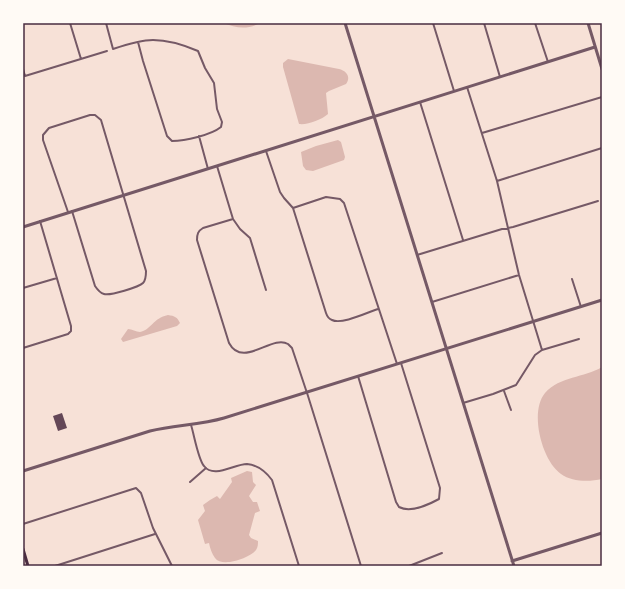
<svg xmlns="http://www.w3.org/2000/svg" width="625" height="589" viewBox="0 0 625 589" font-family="Cabin,sans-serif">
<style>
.water{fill:#dcb8b0}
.building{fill:#644757}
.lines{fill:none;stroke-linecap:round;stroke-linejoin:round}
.minor{stroke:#755966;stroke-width:2}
.tertiary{stroke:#755966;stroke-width:3}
.secondary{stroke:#4a2c40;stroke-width:3}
.neatline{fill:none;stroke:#4a2c40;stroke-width:1.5}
</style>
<rect width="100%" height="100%" fill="#f7e1d7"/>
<path class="water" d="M 223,23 L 260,23 C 247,30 236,28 223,23 Z
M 288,59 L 339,69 C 347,71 351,77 346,84 L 329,91 L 326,93 L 328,114 C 321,120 308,125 299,124 L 283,67 L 283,63 Z
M 338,140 L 341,142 L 345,157 L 344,160 L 313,171 L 306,170 L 303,166 L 301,152 L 316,146 Z
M 168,315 C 175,316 177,317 180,323 L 177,326 L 123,342 L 121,339 L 128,329 C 132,329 136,332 140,332 C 151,330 153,318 168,315 Z
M 602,367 L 602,479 C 589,482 572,482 561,474 C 542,461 529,412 545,393 C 560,376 584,378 602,367 Z
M 247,471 L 252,472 L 253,482 L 256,485 L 249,496 L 253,502 L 257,502 L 260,511 L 255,513 L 249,535 L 251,538 L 258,541 C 258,544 258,547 256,550 C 250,558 222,568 215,558 C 212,554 210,548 209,543 L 205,544 L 198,520 L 205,511 L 203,505 L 210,500 L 217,496 L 220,499 L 232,482 L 231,478 Z"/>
<path class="building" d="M 62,413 L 67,428 L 58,431 L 53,416 Z"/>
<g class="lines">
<path class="minor" d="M 70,23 L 81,59
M 106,23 L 113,49 C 125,45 140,40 153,40 C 168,40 184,45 198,51 L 205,68 L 214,83 L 217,109 L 222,122 L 221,127 C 211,135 185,141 172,141 L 167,136 L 143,61 L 138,42
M 433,23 L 454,91
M 484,23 L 500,77
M 535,23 L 548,62
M 23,69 L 25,76 L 107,51
M 467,87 L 497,181 L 519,275 L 542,350
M 420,102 L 463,240
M 482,133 L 602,97
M 199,136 L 208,169
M 266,151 L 280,192 L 284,198 L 293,208 L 326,313 C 327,316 329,319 332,320 C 342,325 368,312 378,309
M 217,166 L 233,219 L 240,229 L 250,238 L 266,290
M 497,181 L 602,148
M 293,208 L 326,197 L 340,199 L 344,203 L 397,364
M 68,212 L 43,140 L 43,135 L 49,128 L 90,115 L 95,115 L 101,120 L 146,271 C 146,275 146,280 143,283 C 139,287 110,296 104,294 C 100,293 97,289 95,286 L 72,211
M 233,219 L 203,228 C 198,231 197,234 197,240 L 229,343 C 243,369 272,334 288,344 C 289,345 291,347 292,348 L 308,396 L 361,566
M 417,255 L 502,229 L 513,227 L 598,201
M 572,279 L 581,307
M 23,288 L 57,278
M 432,302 L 519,275
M 23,348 L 68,334 L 71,331 L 71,326 L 40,221
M 358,376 L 396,502 L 399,507 C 410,513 428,505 439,499 L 440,488 L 401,363
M 504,391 L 511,410
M 463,403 L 493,394 L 516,385 L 535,355 L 542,350 L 579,339
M 191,425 C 194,434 198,459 204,466 C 214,479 234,464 247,464 C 258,465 266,472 272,480 L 299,566
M 190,482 L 206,468
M 23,524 L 136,488 L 141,493 L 153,528 L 172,566
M 55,566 L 155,534
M 409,566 L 442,553"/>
<path class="tertiary" d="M 345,23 L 514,566
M 588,23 L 602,69
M 23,227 L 595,47
M 23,471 L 150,431 C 174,425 200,425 224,418 L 602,300
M 512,561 L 602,533"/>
<path class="secondary" d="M 23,549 L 28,566"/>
</g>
<rect width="625" height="589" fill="none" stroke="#fffaf5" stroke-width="48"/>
<rect x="24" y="24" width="577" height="541" class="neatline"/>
</svg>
